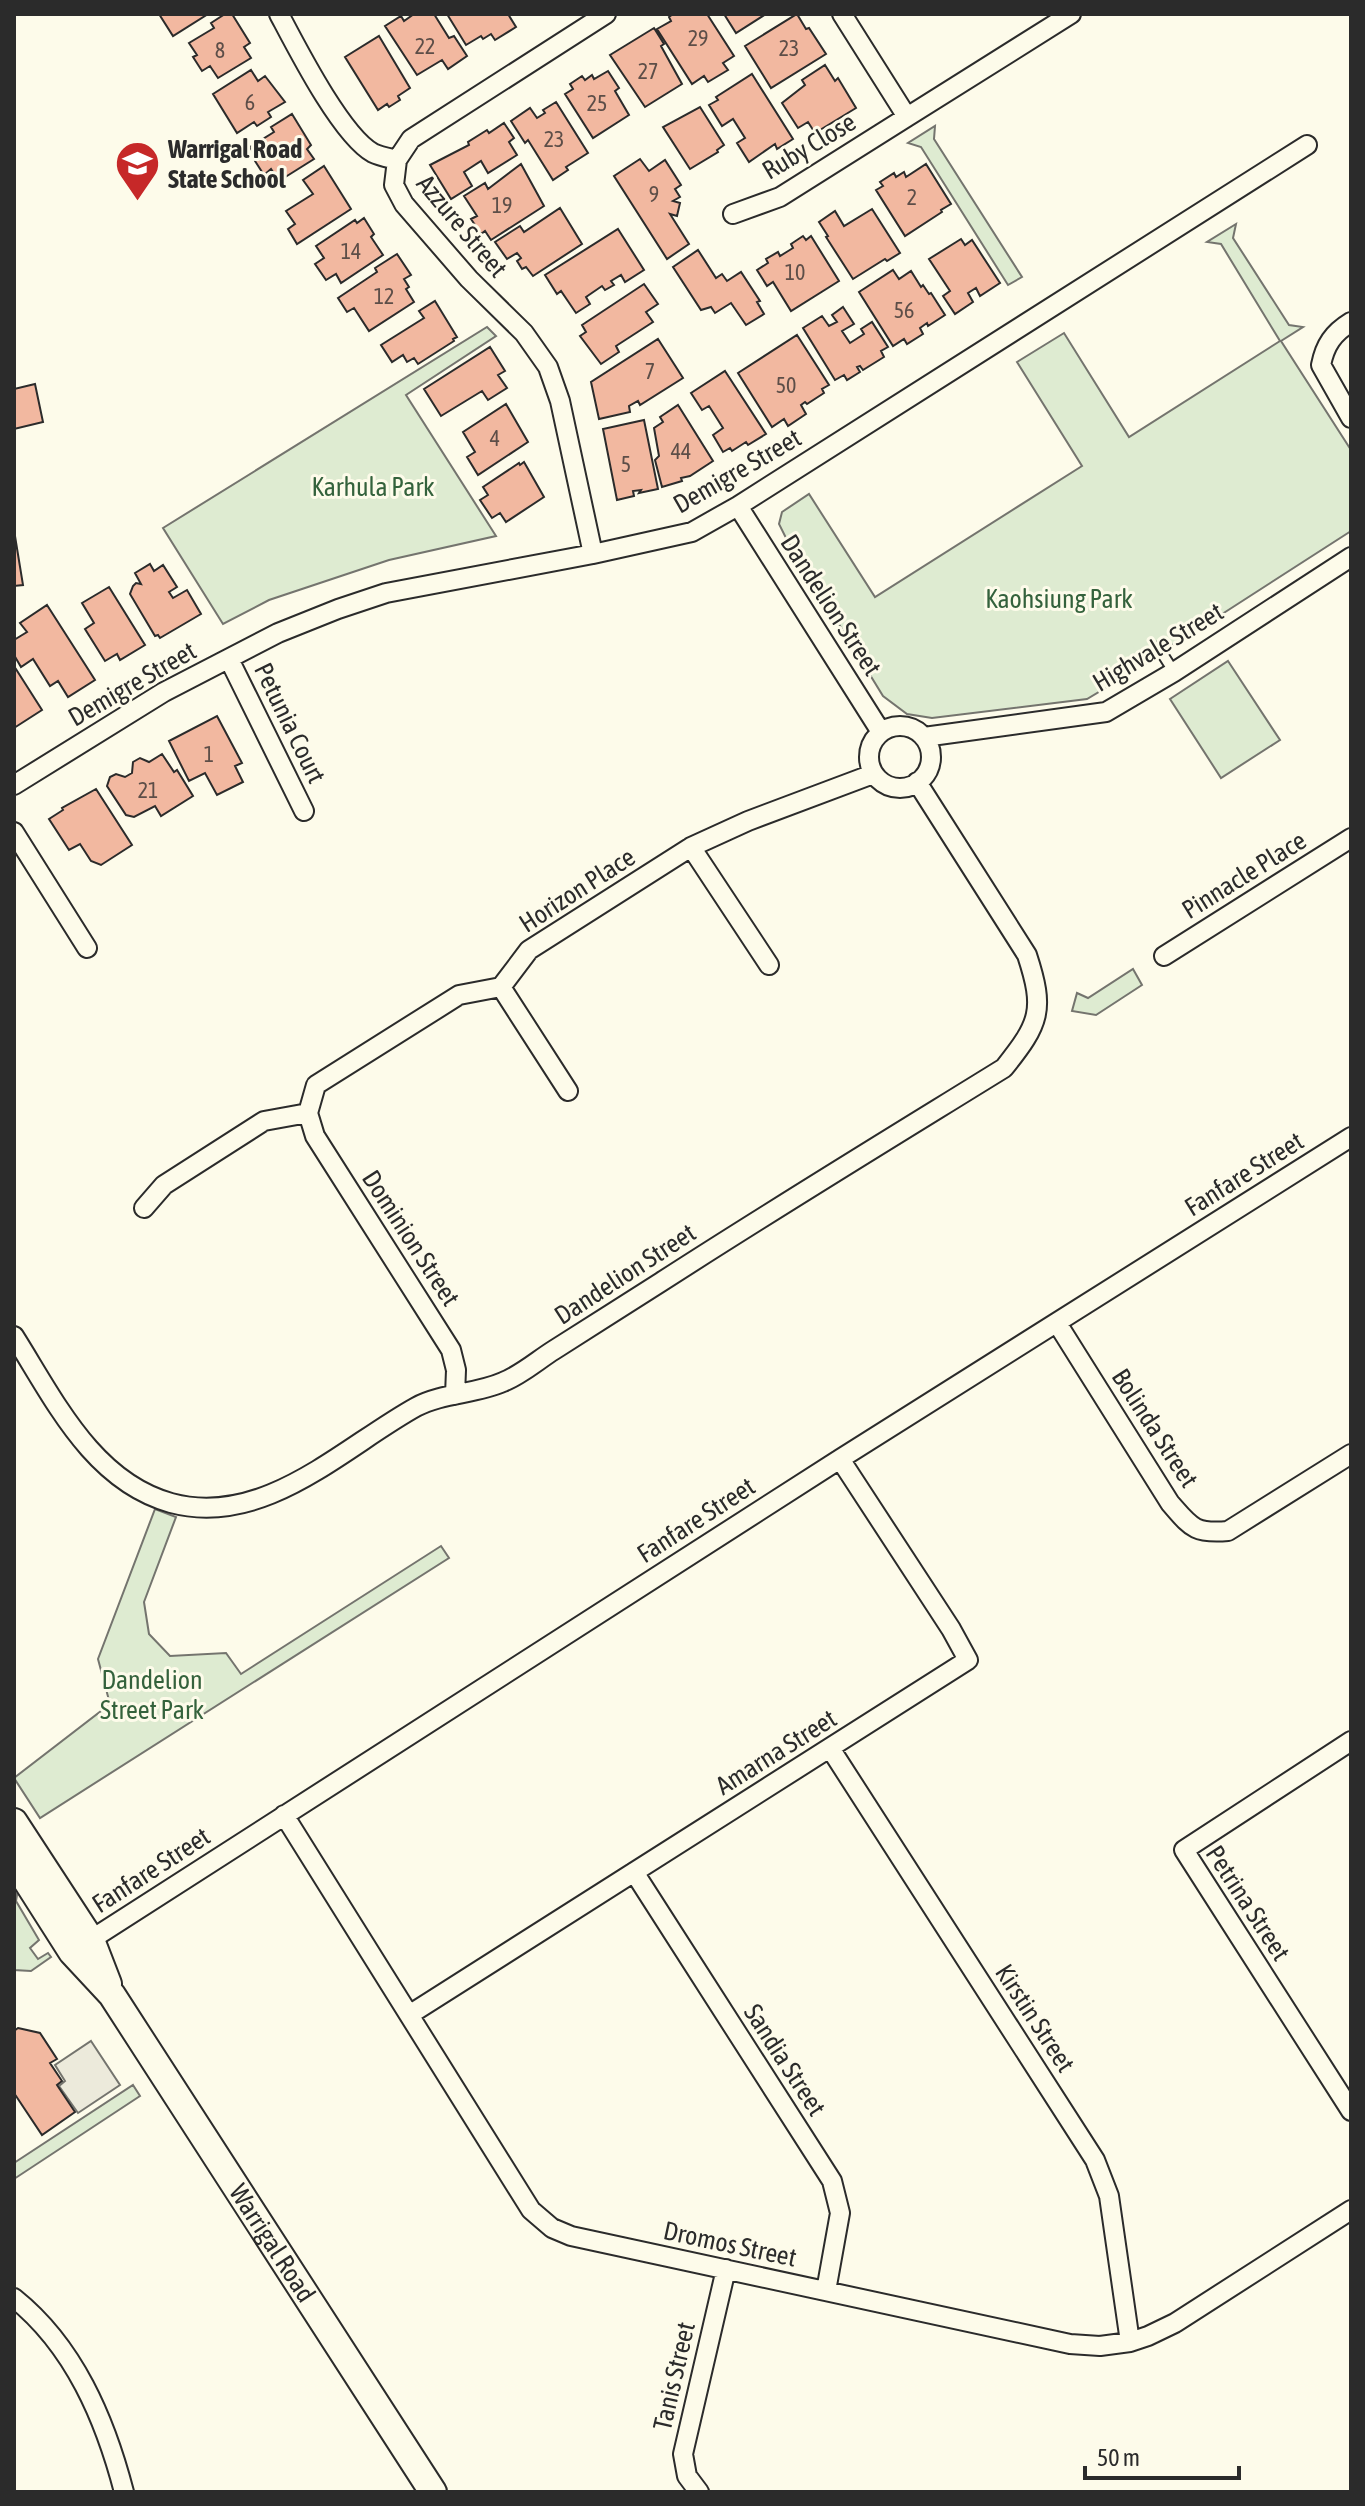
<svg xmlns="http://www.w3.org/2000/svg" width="1365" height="2506" viewBox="0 0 1365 2506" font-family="'Asap Condensed',sans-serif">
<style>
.green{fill:#deebd1;stroke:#74746e;stroke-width:2}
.parking{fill:#eceadb;stroke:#74746e;stroke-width:2}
.building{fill:#f2b8a0;stroke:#2b2b2b;stroke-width:2}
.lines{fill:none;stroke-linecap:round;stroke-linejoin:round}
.lane-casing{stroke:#2b2b2b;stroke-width:13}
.street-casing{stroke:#2b2b2b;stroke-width:22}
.secondary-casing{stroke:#2b2b2b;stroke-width:30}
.lane{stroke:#fdfbea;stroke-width:9}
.street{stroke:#fdfbea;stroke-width:18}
.secondary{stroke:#fdfbea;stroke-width:26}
.labels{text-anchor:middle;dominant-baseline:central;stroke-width:6;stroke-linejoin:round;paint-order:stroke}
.number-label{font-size:22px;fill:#5d4e48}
.street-label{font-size:26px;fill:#2b2b2b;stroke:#fdfbea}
.poi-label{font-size:26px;font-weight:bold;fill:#2b2b2b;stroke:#fdfbea;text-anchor:start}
.park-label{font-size:26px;fill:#34623c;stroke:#fdfbea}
</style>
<rect width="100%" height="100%" fill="#fdfbea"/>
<path class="green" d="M 935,126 L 934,139 L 1022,277 L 1008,285 L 921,147 L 908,143 Z
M 1236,224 L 1233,238 L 1289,325 L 1303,327 L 1281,341 L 1351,450 L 1351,531 L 1174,645 L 1163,643 L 1152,651 L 1147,663 L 1087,699 L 932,718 L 907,714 L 883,696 L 786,538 L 779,524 L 782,512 L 809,494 L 875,597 L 1082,466 L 1017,362 L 1064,333 L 1129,437 L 1280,341 L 1221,244 L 1207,242 Z
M 487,327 L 496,336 L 406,395 L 496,536 L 389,560 L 269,600 L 223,624 L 163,528 Z
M 1228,661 L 1280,740 L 1221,778 L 1170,699 Z
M 1133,969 L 1142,985 L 1096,1015 L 1072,1011 L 1077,993 L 1088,998 Z
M 155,1509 L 176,1517 L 144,1602 L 149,1634 L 170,1656 L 226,1653 L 241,1674 L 441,1546 L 449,1558 L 40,1818 L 14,1778 L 110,1704 L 98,1659 Z
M 14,1890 L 17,1895 L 16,1901 L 39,1940 L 30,1948 L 38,1959 L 48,1953 L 51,1957 L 31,1971 L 14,1970 Z
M 133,2085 L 140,2096 L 14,2179 L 14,2163 Z"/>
<path class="parking" d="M 91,2041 L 120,2085 L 78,2113 L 59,2086 L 65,2081 L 55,2065 Z"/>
<path class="building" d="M 159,14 L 208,14 L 173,36 Z
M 225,14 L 232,14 L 250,43 L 244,47 L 251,58 L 218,78 L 210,66 L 202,71 L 193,57 L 197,55 L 189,43 L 214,28 L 211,23 Z
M 414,14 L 434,14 L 449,38 L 454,36 L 467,56 L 448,69 L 442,60 L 417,75 L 385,26 L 401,16 L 404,21 Z
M 447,14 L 508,14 L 516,27 L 495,40 L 491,34 L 483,39 L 481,36 L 466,45 Z
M 673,14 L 707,14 L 734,56 L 723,63 L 728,70 L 708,82 L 704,76 L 692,84 L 657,29 L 671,21 L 669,17 Z
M 724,14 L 766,14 L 736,33 Z
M 797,14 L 806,29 L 809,28 L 826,54 L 771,88 L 745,46 Z
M 654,28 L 664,44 L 661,46 L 682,84 L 645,107 L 610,55 Z
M 379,36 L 410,88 L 398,96 L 400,100 L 389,107 L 387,104 L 378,110 L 345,57 Z
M 825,65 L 835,81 L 838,78 L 856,108 L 815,133 L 808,122 L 798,128 L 782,103 L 805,85 L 802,80 Z
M 251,70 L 258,81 L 265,76 L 285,102 L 268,112 L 271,117 L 257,126 L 254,122 L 237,133 L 213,94 Z
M 608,71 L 619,88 L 615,91 L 629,115 L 593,138 L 565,94 L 573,89 L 570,84 L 582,76 L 585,80 L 592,75 L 594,79 Z
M 752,74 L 793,139 L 777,149 L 775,144 L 749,162 L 737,143 L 745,138 L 733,119 L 722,126 L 709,105 L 718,100 L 716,97 Z
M 556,102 L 588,153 L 566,167 L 568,170 L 553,180 L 528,140 L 525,143 L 511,121 L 530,108 L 537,118 L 545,113 L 543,110 Z
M 700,107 L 724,145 L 717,150 L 718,152 L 690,169 L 663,127 Z
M 292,114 L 311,145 L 307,149 L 314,159 L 279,181 L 271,169 L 264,175 L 255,161 L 257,159 L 250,147 L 274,132 L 271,127 Z
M 504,123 L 514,138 L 509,142 L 517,155 L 488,173 L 481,161 L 464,172 L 472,186 L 451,199 L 430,165 L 469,145 L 468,142 L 487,130 L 489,133 Z
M 640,159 L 649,171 L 665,160 L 681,185 L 675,189 L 680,197 L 673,201 L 680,203 L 677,216 L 670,214 L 689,244 L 667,259 L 614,176 Z
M 521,164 L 544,206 L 491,240 L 485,231 L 481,234 L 471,219 L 477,216 L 464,196 L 485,183 L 488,189 Z
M 926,164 L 951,204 L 941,210 L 942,212 L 905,236 L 876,190 L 883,186 L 880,182 L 894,173 L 896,177 L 904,172 L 906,177 Z
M 324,166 L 351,209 L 297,244 L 288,229 L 295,224 L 286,211 L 313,194 L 303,180 Z
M 560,208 L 582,244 L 533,276 L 526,267 L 522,269 L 517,261 L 521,258 L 517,253 L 507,259 L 495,242 L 520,226 L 524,232 Z
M 872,209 L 900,253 L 887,261 L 885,259 L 853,279 L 826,237 L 828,236 L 819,222 L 835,211 L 844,226 Z
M 364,218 L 374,234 L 371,237 L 383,255 L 341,283 L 336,274 L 326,280 L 315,264 L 324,258 L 316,246 L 355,220 L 357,223 Z
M 618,229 L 644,270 L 625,282 L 621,275 L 611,281 L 614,285 L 605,290 L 602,286 L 586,297 L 590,304 L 576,313 L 561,291 L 557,294 L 545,275 Z
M 803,236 L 806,240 L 811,236 L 839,281 L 791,311 L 773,282 L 767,286 L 757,270 L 768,263 L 766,259 L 778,252 L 780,256 L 793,248 L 791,244 Z
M 961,239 L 965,245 L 972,240 L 1000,283 L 980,296 L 976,288 L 968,293 L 973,302 L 955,314 L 943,296 L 950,291 L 929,259 Z
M 698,250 L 716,278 L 722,274 L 727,281 L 741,272 L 760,301 L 757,302 L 764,314 L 746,325 L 731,303 L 715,313 L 711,307 L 701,310 L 673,267 Z
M 397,254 L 411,275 L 404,279 L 409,287 L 406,289 L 414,302 L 369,331 L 354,308 L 347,312 L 338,298 L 377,272 L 375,268 Z
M 893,270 L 899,279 L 911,271 L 921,287 L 923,285 L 929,294 L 931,293 L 945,315 L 928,326 L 927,323 L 920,328 L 923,334 L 907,344 L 904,339 L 893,346 L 859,292 Z
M 644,284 L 658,304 L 646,312 L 653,322 L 616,346 L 619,352 L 601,364 L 580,336 L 586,332 L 582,325 Z
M 435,301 L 457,337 L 453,339 L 454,341 L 418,364 L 414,358 L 407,362 L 403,355 L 392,362 L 381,345 L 424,318 L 419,311 Z
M 843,307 L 854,324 L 842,331 L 850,343 L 864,334 L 861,329 L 872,322 L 888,347 L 881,351 L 884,357 L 863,370 L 860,366 L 857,367 L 860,372 L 847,380 L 844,375 L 835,380 L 803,328 L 822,316 L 829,326 L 837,322 L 832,315 Z
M 797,335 L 829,385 L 822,389 L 824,393 L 807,404 L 805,402 L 801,405 L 806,414 L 788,426 L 784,419 L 772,427 L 738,373 Z
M 658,339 L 683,378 L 640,405 L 638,401 L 629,406 L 630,412 L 599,419 L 591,382 Z
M 490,347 L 505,371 L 498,375 L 507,388 L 488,400 L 482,391 L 441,416 L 424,389 Z
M 725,371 L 766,434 L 748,445 L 746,442 L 732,451 L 730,448 L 723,452 L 713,435 L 723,428 L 709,406 L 702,410 L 691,393 Z
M 35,384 L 43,422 L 14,429 L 14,389 Z
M 506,404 L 528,442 L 478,475 L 467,457 L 475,452 L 463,432 Z
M 678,405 L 713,461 L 690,476 L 681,478 L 682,481 L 662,487 L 655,460 L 659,456 L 654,428 L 663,422 L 660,417 Z
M 644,420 L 658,489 L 639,493 L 641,490 L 633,491 L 634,496 L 617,500 L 603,429 Z
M 524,462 L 544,497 L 506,522 L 500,513 L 492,518 L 480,500 L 488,495 L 483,487 L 519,463 L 520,465 Z
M 14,530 L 23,585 L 14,586 Z
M 150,564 L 154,571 L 163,565 L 177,587 L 169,592 L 173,598 L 187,590 L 201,614 L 160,638 L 158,635 L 155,636 L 130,594 L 133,586 L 136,583 L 141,584 L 135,573 Z
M 109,587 L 145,645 L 120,660 L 117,654 L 105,661 L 85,629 L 94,623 L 82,603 Z
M 47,605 L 95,680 L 68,697 L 58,681 L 50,686 L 33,659 L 21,667 L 14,655 L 14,640 L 27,632 L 20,623 Z
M 14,666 L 42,710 L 14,728 Z
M 217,716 L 242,763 L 235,766 L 243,782 L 217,795 L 205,773 L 189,781 L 169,741 Z
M 162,754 L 174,772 L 177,770 L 193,796 L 161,816 L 155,806 L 134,817 L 126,815 L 107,786 L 110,777 L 116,774 L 125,777 L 132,773 L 133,762 L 140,758 L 149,762 Z
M 96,789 L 132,845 L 101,865 L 91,861 L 80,844 L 69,850 L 49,819 L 63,810 L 62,808 Z
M 18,2028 L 40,2033 L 57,2059 L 50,2063 L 62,2081 L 57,2085 L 75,2112 L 42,2135 L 14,2093 L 14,2031 Z"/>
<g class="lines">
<defs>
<path id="lane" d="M 1158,647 L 1174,672"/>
<path id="street" d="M 279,14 C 297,48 341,135 373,153 C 379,156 389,158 397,160
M 842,14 L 907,117 L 1071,14
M 733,214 L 780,197 L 907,117
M 1351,322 C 1333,333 1325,345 1321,365 L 1351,418
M 738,506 L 881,732
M 593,554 L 560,401 L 548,367 L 524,333 L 469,279 L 404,204 L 394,185 L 397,160 L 411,139 L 606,14
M 229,659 L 304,811
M869 757a31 31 0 1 1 62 0a31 31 0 1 1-62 0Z
M 924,737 L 1106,712 L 1174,672 L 1351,557
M 14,785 L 164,692 L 278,633 L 338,609 L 386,593 L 593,554 L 692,532 L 738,506 L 1307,145
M 14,832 L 87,948
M 691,847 L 769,965
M 1164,956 L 1351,838
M 501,987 L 568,1091
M 308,1113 L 316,1085 L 459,995 L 501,987 L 529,950 L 691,847 L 748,821 L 873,774
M 308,1113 L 315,1136 L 451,1350 L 456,1370 L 455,1395
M 144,1208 L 164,1185 L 264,1121 L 308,1113
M 1057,1323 L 1170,1503 C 1191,1527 1194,1534 1228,1531 L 1351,1454
M 14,1336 C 54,1399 92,1481 171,1503 C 264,1528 342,1448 416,1407 C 442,1393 476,1394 503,1382 C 521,1375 538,1360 554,1350 C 590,1327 625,1305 661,1282 C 774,1209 889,1139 1004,1068 C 1040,1023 1045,1010 1027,955 L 917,782
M 1351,1741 L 1184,1850 L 1351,2111
M 830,1748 L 1095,2160 L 1109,2196 L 1130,2342
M 284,1815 L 531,2210 L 552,2228 L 571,2236 L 1070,2344 L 1100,2346 L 1130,2342 L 1148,2336 L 1175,2323 L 1351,2210
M 634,1872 L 832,2181 L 840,2213 L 826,2291
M 81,1946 L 840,1459 L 1351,1137
M 409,2015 L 968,1660 L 951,1629 L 840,1459
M 14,2298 C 74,2346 105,2419 124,2492
M 699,2492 L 687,2476 L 683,2454 L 726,2269"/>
<g id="secondary">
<path d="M 14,1822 L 91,1940 L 108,1984"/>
<path id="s1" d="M 14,1861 L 72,1952 L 112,1995 L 433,2492"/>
</g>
</defs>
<use href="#lane" class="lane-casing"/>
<use href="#street" class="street-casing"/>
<use href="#secondary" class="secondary-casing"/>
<use href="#lane" class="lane"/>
<use href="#street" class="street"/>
<use href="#secondary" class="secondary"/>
</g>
<defs>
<symbol id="school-pin" viewBox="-11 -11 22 30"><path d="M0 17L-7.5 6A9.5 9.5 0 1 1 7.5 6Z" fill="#c62828" stroke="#fdfbea"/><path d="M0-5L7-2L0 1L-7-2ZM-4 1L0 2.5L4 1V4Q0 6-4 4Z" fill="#fff"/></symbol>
</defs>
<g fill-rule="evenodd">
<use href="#school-pin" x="112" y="138" width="51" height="69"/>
</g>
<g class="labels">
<g class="number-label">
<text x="698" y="38">29</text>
<text x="425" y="46">22</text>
<text x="789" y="48">23</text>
<text x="220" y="50">8</text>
<text x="648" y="71">27</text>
<text x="250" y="102">6</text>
<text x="597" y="103">25</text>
<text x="554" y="139">23</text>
<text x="654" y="194">9</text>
<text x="912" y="197">2</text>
<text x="502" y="205">19</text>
<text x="351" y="251">14</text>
<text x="795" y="272">10</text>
<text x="384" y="296">12</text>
<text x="904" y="310">56</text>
<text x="650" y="371">7</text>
<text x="786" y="385">50</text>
<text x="495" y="438">4</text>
<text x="681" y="451">44</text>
<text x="626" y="464">5</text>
<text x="209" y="754">1</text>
<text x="148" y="790">21</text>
</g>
<g class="street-label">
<text transform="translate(809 146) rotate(-31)">Ruby Close</text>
<text transform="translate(462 226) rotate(50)">Azzure Street</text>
<text transform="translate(737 471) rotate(-30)">Demigre Street</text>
<text transform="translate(831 605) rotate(57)">Dandelion Street</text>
<text transform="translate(1158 647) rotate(-31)">Highvale Street</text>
<text transform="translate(132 684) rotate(-30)">Demigre Street</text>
<text transform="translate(290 723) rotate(64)">Petunia Court</text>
<text transform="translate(1244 875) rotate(-32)">Pinnacle Place</text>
<text transform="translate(577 890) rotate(-33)">Horizon Place</text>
<text transform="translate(1244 1174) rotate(-32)">Fanfare Street</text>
<text transform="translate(411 1238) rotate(57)">Dominion Street</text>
<text transform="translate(625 1274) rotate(-33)">Dandelion Street</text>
<text transform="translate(1155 1428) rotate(57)">Bolinda Street</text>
<text transform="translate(696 1520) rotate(-33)">Fanfare Street</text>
<text transform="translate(776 1752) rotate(-32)">Amarna Street</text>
<text transform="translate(151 1870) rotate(-33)">Fanfare Street</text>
<text transform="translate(1248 1903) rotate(57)">Petrina Street</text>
<text transform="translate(1035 2018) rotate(57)">Kirstin Street</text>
<text transform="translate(785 2060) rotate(57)">Sandia Street</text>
<text stroke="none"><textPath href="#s1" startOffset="462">Warrigal Road</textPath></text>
<text transform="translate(730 2244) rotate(12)">Dromos Street</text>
<text transform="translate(674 2376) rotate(-77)">Tanis Street</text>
</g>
<g class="poi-label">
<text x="168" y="149">Warrigal Road<tspan x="168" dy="30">State School</tspan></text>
</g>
<g class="park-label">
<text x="373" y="487">Karhula Park</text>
<text x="1059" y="599">Kaohsiung Park</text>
<text x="152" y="1680">Dandelion<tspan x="152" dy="30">Street Park</tspan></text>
</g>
</g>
<rect width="1365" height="2506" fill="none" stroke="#2b2b2b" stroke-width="32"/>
<path d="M1085 2466v12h154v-12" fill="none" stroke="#2b2b2b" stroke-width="4"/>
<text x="1097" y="2466" font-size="24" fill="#2b2b2b" stroke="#fdfbea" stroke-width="6" paint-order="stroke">50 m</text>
</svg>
